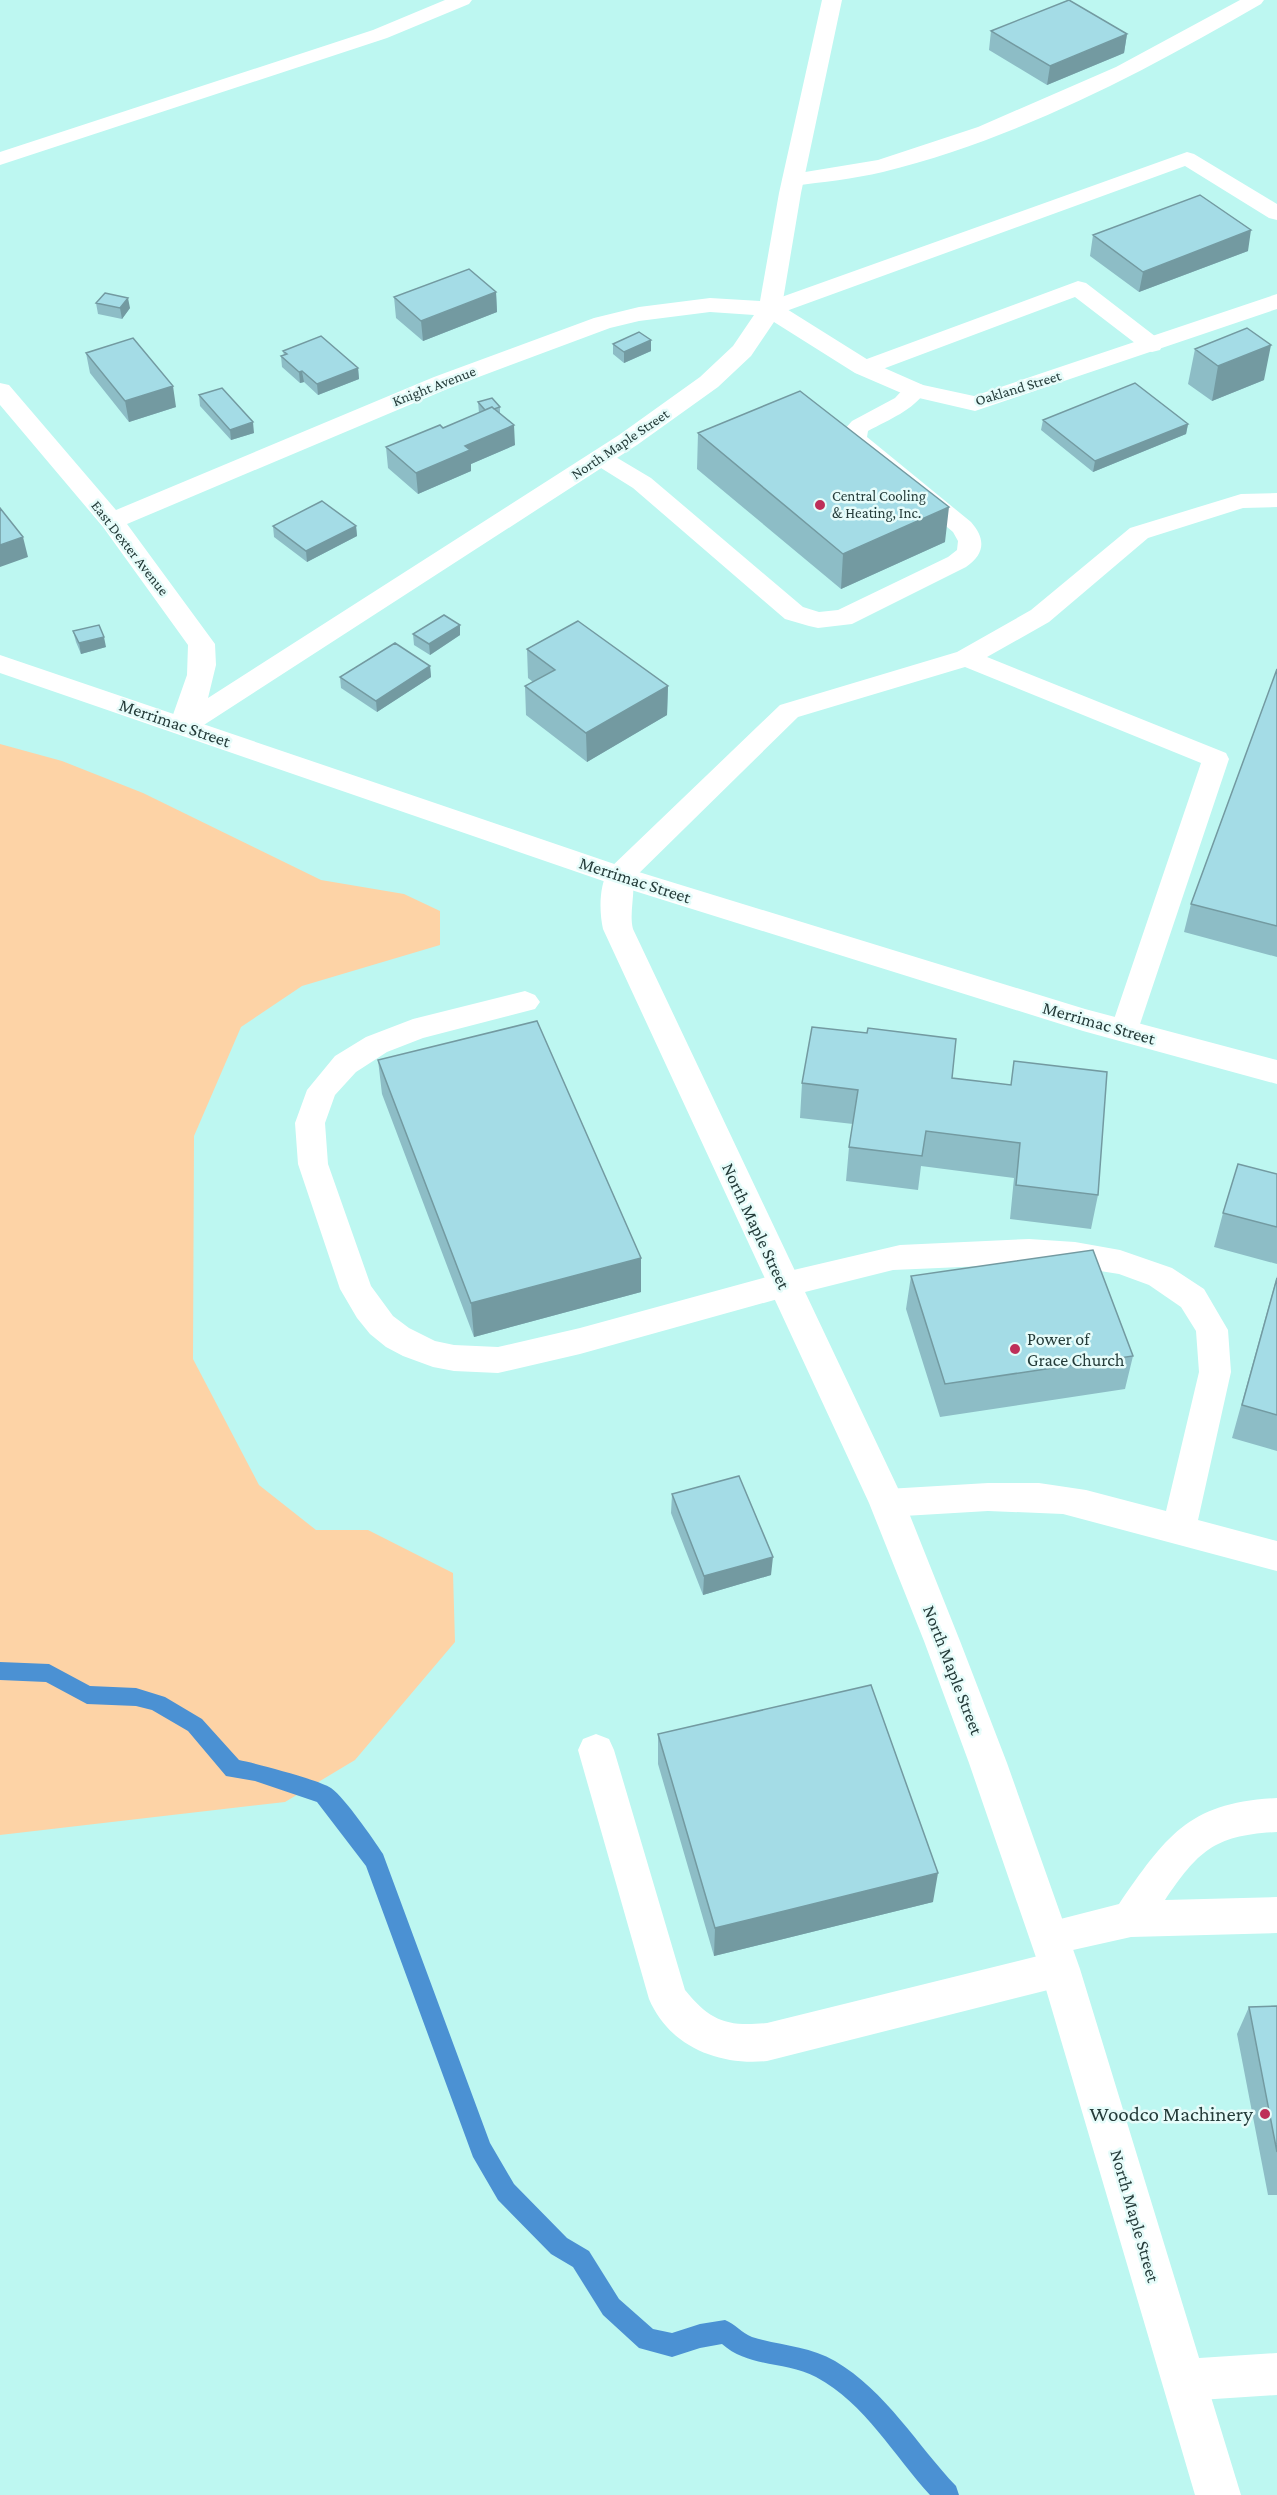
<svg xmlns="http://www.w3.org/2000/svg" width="1277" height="2495" viewBox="0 0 1277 2495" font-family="'Crimson Pro',serif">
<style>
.green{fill:#fdd3a6}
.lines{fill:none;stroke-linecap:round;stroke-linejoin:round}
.stream{fill:#4b91d3;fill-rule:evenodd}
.lane{fill:#fff;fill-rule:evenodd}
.street{fill:#fff;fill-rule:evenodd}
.secondary{fill:#fff;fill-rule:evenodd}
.wall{fill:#8dbdc6}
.shaded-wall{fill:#739aa1}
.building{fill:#a4dce6;stroke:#739aa1;stroke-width:1.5}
.poi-dot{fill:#be2f59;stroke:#e6fcfa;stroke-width:2}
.labels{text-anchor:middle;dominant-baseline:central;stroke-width:5;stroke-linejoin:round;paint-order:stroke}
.far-street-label{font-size:15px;fill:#253c3a;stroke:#e6fcfa}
.far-poi-label{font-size:15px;fill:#253c3a;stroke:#e6fcfa;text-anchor:start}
.street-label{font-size:18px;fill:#253c3a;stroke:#e6fcfa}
.poi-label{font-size:18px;fill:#253c3a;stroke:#e6fcfa;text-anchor:start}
.near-poi-label{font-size:21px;fill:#253c3a;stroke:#e6fcfa;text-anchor:end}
</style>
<rect width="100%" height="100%" fill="#bdf7f1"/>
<path class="green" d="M 0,744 L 62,761 L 143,793 L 321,880 L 404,894 L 440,911 L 440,945 L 302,986 L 241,1027 L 194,1136 L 193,1359 L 259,1485 L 316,1530 L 368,1530 L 453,1573 L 455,1642 L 355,1760 L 285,1802 L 0,1835 Z"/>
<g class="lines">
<path class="stream" d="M 0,1662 L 49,1664 L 90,1686 L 136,1688 L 165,1697 L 202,1719 L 239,1760 C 255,1763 319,1780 331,1788 C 345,1798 373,1839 383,1854 L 490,2143 L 514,2184 L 567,2238 L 589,2251 L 619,2299 L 653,2329 L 672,2333 L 700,2324 L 725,2320 C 735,2324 742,2333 752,2337 C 780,2346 809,2346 835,2361 C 886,2391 917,2445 956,2486 L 959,2495 L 930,2495 C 894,2456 865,2403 816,2377 C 786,2361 749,2368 722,2344 L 700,2348 L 672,2357 L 639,2348 L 603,2315 L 573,2267 L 551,2254 L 498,2200 L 473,2157 L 366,1866 L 317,1802 L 255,1781 L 226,1776 L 188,1731 L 152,1710 L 136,1706 L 87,1704 L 46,1682 L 0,1680 Z"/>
<path class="lane" d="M 445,0 L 472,0 L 469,4 L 387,38 L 0,165 L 0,152 L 373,30 Z
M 1240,0 L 1264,0 L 1261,4 C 1142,73 1017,139 883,172 C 853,179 823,182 793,186 L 785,185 L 782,180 L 785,175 L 793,174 L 878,160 L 978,127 L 1116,67 Z
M 1187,152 L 1194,154 L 1277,204 L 1277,220 L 1269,218 L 1185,166 L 778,314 L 770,316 L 762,314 L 759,309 L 762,304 Z
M 1078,281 L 1086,283 L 1160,340 L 1163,345 L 1160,350 L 1152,352 L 1144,350 L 1075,297 L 872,373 L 864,375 L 856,373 L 852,368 L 856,363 Z
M 915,383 L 923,385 L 927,390 C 912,411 890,419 868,431 L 867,437 L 971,522 C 986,539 985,554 966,567 L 852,624 L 818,628 L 809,626 L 785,619 L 633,488 L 593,463 L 589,458 L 593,453 L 601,451 L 609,453 L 651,478 L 803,607 L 819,612 L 838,610 L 948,557 L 957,550 L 958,541 L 953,532 L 843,439 L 843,431 L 852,421 L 895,398 L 907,385 Z
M 1277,493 L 1277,507 L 1243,508 L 1148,538 L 1049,622 L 987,657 L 1226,753 L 1229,759 L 1135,1039 L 1125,1042 L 1115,1039 L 1110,1031 L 1201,763 L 965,667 L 798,717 L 629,883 L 619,886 L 609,883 L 605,876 L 609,869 L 780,705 L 957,652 L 1031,610 L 1130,528 L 1241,494 Z
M 525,991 L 535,995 L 540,1002 L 535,1009 L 423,1038 L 387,1052 L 356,1072 L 335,1095 L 325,1123 L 328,1164 L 371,1286 L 393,1316 L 409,1328 L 435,1341 L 454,1345 L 498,1347 L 580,1328 L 785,1272 L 900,1245 L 1029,1239 L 1075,1242 L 1120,1250 L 1172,1268 L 1204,1289 L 1228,1330 L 1231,1372 L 1198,1520 L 1277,1541 L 1277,1571 L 1063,1514 L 988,1511 L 887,1517 L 875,1513 L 870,1503 L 875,1493 L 887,1489 L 988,1483 L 1039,1483 L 1086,1490 L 1166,1511 L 1199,1372 L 1196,1331 L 1181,1307 L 1149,1285 L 1119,1274 L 1075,1267 L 1029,1264 L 893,1270 L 785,1297 L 580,1354 L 498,1373 L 454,1371 L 433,1367 L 403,1356 L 386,1347 L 370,1334 L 357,1318 L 340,1289 L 298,1164 L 295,1123 L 307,1090 L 335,1056 L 366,1037 L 413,1019 Z
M 596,1734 L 609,1739 L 614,1750 L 685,1990 C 710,2021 727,2027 767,2023 L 1046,1954 L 1037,1951 L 1031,1938 L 1037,1925 L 1119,1904 C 1166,1836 1189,1802 1277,1798 L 1277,1832 C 1215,1835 1199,1850 1165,1900 L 1277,1897 L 1277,1933 L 1131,1937 L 1064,1952 L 1074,1956 L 1079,1969 L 1074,1982 L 1060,1987 L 767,2061 C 718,2066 669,2046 649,1999 L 578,1750 L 583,1739 Z
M 1277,2353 L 1277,2395 L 1184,2401 L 1169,2395 L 1163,2380 L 1169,2365 L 1184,2359 Z"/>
<path class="street" d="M 822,0 L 842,0 L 801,193 L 782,306 L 873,363 L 923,385 L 974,396 L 1277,294 L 1277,309 L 975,411 L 906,395 L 855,373 L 774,322 L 751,356 L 718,387 L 637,445 L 193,732 L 183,735 L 173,732 L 169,726 L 187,675 L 188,645 L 103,527 L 0,405 L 0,383 L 9,385 L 116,510 L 434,377 L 594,318 L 639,307 L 710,298 L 760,301 L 779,193 ZM 710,312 L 754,315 L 733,346 L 700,377 L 619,435 L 208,698 L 216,665 L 215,644 L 127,524 L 452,387 L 610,328 L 639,321 Z
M 619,866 L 629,869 C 639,885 628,910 633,929 L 905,1503 L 960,1641 L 1007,1763 L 1080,1969 L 1241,2495 L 1195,2495 L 1040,1969 L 969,1763 L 924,1641 L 869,1503 L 603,929 C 599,911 599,885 609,869 Z"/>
<path class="secondary" d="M 0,655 L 629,869 L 1085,1009 L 1277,1060 L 1277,1084 L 1083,1031 L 609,883 L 0,673 Z"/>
</g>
<path class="wall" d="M 991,31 L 1127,34 L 1124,53 L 1047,85 L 989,50 Z
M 1093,235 L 1248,251 L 1139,292 L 1090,256 Z
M 496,292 L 497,312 L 423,341 L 396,318 L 394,297 Z
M 96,303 L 130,308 L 122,319 L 98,314 Z
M 651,340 L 651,351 L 624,363 L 613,354 L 613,344 Z
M 1195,349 L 1264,380 L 1212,401 L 1188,384 Z
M 283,351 L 358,368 L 359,379 L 318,395 L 304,382 L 300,383 L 282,367 L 281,356 L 284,355 Z
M 86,353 L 176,407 L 129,422 L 90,373 Z
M 199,395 L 254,433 L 231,440 L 200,406 Z
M 478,402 L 500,407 L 500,413 L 515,445 L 471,464 L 471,471 L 418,494 L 388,468 L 386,447 L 443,428 L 479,413 Z
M 1043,420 L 1188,424 L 1186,434 L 1093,472 L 1041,430 Z
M 698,433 L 945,542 L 841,589 L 697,469 Z
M 273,526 L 356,526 L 357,536 L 307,562 L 274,537 Z
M 73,631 L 106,647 L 81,654 L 76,642 Z
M 413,634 L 460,635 L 430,655 L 414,645 Z
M 527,649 L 668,686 L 667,715 L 587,762 L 526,715 L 525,686 L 533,682 L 528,678 Z
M 430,666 L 431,677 L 377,712 L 341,688 L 340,677 Z
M 1277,669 L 1277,957 L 1184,932 L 1191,904 Z
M 867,1033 L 952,1078 L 1011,1085 L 1014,1061 L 1098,1195 L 1091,1229 L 1010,1219 L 1014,1178 L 921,1166 L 918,1190 L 846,1181 L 849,1147 L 853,1124 L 800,1118 L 802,1083 Z
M 378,1060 L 641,1258 L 641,1292 L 474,1337 L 382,1094 Z
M 1277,1174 L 1277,1264 L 1214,1247 L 1223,1213 Z
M 911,1276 L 1133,1356 L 1125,1389 L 940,1417 L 906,1309 Z
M 1277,1276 L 1277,1451 L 1232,1438 Z
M 672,1494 L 771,1575 L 703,1595 L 671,1513 Z
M 658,1734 L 933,1902 L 714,1956 L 658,1764 Z
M 1277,2006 L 1277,2195 L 1268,2195 L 1237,2034 L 1249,2007 Z"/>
<path class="shaded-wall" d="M 1127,34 L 1124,53 L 1047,85 L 1050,66 Z
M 1251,230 L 1248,251 L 1139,292 L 1143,272 Z
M 496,292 L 497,312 L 423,341 L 421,321 Z
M 128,298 L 130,308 L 122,319 L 120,308 Z
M 651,340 L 651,351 L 624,363 L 624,352 Z
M 1271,345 L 1264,380 L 1212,401 L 1218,366 Z
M 358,368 L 359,379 L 318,395 L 317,384 Z
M 302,371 L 304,382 L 300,383 L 299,372 Z
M 173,386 L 176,407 L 129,422 L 125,401 Z
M 253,422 L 254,433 L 231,440 L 230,430 Z
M 1188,424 L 1186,434 L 1093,472 L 1095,461 Z
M 514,425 L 515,445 L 471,464 L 471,471 L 418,494 L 416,473 L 465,446 Z
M 949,507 L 945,542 L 841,589 L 843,554 Z
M 356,526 L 357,536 L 307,562 L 306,551 Z
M 23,537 L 28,557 L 0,567 L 0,545 Z
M 460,625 L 460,635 L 430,655 L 429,644 Z
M 104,637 L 106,647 L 81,654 L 79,643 Z
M 430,666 L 431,677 L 377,712 L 376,701 Z
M 668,686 L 667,715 L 587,762 L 586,733 Z
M 641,1258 L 641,1292 L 474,1337 L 471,1303 Z
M 773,1557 L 771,1575 L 703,1595 L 704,1576 Z
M 938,1873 L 933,1902 L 714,1956 L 715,1928 Z"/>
<path class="building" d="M 1069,0 L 1127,34 L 1050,66 L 991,31 Z
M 1200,195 L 1251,230 L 1143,272 L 1093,235 Z
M 469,269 L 496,292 L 421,321 L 394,297 Z
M 105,293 L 128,298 L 120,308 L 96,303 Z
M 1247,328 L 1271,345 L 1218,366 L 1195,349 Z
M 639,332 L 651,340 L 624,352 L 613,344 Z
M 321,336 L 358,368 L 317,384 L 302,371 L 299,372 L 281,356 L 287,354 L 283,351 Z
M 133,338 L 173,386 L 125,401 L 86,353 Z
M 1135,383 L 1188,424 L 1095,461 L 1043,420 Z
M 222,388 L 253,422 L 230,430 L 199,395 Z
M 800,391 L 949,507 L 843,554 L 698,433 Z
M 492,398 L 500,407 L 494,409 L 492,407 L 485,410 L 478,402 Z
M 492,407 L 514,425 L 465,446 L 470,450 L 416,473 L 386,447 L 440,425 L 443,428 Z
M 322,501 L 356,526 L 306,551 L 273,526 Z
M 0,508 L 23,537 L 0,545 Z
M 444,615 L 460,625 L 429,644 L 413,634 Z
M 578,621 L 668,686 L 586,733 L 525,686 L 555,670 L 527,649 Z
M 99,625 L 104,637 L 79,643 L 73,631 Z
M 395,643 L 430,666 L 376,701 L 340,677 Z
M 1277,669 L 1277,926 L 1191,904 Z
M 537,1021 L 641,1258 L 471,1303 L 378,1060 Z
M 812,1027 L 867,1033 L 868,1028 L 956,1039 L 952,1078 L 1011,1085 L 1014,1061 L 1107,1072 L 1098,1195 L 1016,1185 L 1020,1143 L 926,1131 L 922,1156 L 849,1147 L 858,1090 L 802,1083 Z
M 1238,1164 L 1277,1174 L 1277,1227 L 1223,1213 Z
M 1093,1250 L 1133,1356 L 945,1384 L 911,1276 Z
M 1277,1278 L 1277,1415 L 1242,1405 Z
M 739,1476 L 773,1557 L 704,1576 L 672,1494 Z
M 871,1685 L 938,1873 L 715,1928 L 658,1734 Z
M 1277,2006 L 1277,2152 L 1249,2007 Z"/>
<g class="poi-dot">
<circle cx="820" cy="505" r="6"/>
<circle cx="1015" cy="1349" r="6"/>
<circle cx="1265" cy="2114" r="6"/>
</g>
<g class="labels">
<g class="far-street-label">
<text transform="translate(434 386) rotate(-21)">Knight Avenue</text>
<text transform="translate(1018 388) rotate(-17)">Oakland Street</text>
<text transform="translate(620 444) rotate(-34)">North Maple Street</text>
<text transform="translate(130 548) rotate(52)">East Dexter Avenue</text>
</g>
<g class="far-poi-label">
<text x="832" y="496">Central Cooling<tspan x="832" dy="17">&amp; Heating, Inc.</tspan></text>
</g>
<g class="street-label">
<text transform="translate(175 723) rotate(19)">Merrimac Street</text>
<text transform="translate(635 880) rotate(18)">Merrimac Street</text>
<text transform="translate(1099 1023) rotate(16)">Merrimac Street</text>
<text transform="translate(756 1226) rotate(65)">North Maple Street</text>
<text transform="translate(953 1670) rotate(69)">North Maple Street</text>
<text transform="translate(1135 2216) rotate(74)">North Maple Street</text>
</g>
<g class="poi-label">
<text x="1027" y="1339">Power of<tspan x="1027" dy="21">Grace Church</tspan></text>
</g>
<g class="near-poi-label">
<text x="1253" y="2114">Woodco Machinery</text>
</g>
</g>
</svg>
